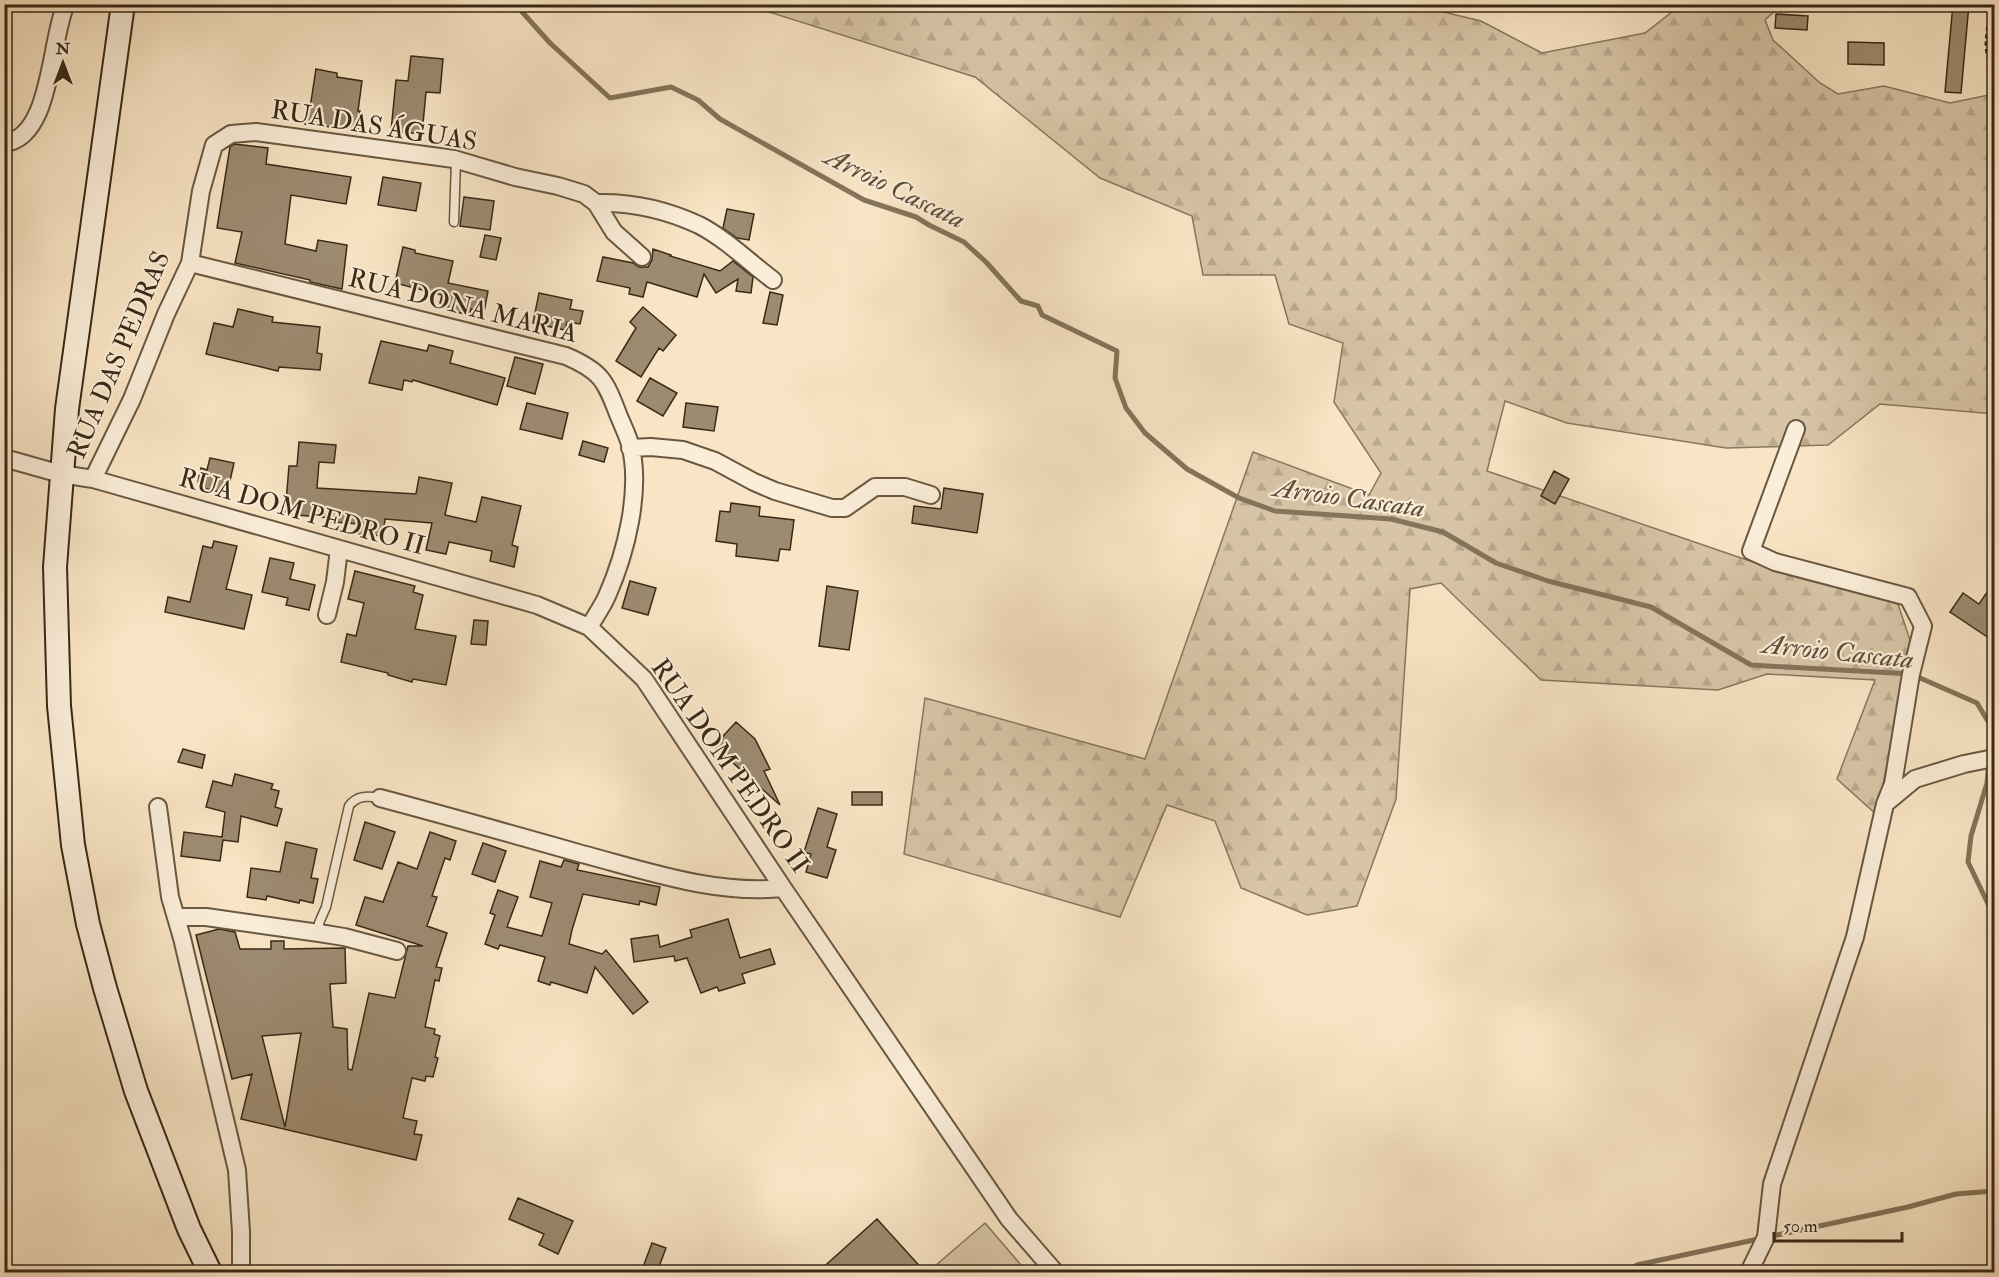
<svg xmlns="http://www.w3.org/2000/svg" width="1999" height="1277" viewBox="0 0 1999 1277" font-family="'IM FELL Double Pica',serif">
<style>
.forest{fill:url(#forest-firs);stroke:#88775e;stroke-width:1.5}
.park{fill:#d8c5a7;stroke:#88775e;stroke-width:1.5}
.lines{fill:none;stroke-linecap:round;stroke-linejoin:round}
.stream{stroke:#85735b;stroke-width:5}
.building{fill:#9d8b71;stroke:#392915;stroke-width:1.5;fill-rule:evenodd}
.service-casing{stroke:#695841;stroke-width:11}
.minor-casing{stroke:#695841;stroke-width:20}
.secondary-casing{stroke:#392915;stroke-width:26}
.path{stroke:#392915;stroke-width:3;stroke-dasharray:4.5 3;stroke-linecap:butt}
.service{stroke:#fbeed9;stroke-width:8}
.minor{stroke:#fbeed9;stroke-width:16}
.secondary{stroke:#fbeed9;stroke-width:22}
.labels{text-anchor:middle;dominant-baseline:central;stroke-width:4.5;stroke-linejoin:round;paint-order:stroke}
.street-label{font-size:26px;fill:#392915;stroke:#fbeed9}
.water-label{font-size:27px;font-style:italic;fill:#5f4e38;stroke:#fbeed9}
</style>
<defs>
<pattern id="forest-firs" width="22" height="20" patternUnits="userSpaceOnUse" patternTransform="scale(1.5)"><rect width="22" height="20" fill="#d8c5a7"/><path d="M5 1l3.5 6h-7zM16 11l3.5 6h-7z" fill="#baa98f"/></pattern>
</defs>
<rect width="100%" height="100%" fill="#f9e5c5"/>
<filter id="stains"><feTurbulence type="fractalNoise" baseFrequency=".00333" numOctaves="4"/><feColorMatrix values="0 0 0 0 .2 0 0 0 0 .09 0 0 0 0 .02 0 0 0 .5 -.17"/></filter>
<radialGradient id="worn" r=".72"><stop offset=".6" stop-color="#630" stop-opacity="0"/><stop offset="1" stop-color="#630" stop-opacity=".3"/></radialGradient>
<path class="forest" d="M 1356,4 L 1427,8 L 1481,21 L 1542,53 L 1645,33 L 1681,5 L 1781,5 L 1765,20 L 1773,40 L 1820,83 L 1838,94 L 1884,86 L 1950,103 L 1994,94 L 1994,414 L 1880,404 L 1828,445 L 1726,448 L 1567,423 L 1505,401 L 1487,471 L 1747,560 L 1898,604 L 1911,643 L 1877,815 L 1837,779 L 1875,680 L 1767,674 L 1718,690 L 1541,680 L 1441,583 L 1410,589 L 1396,799 L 1357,906 L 1307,915 L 1241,888 L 1215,821 L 1167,805 L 1120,917 L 904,854 L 925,698 L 1145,759 L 1253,452 L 1369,495 L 1381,473 L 1334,402 L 1343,343 L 1289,324 L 1275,275 L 1203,275 L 1192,216 L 1100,178 L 975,77 L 747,5 Z"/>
<path class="park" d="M 985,1223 L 1027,1272 L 928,1272 Z"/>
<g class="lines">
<path class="stream" d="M 515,4 L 550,43 L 610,98 L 671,87 L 698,100 L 720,119 L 864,200 L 916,217 L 929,225 L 964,242 L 986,262 L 1021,301 L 1038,306 L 1042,315 L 1117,351 L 1115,378 L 1126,408 L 1145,433 L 1187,469 L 1239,498 L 1275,511 L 1391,519 L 1443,532 L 1496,563 L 1548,581 L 1651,607 L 1751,665 L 1911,674 L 1977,703 L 1992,728 L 1987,783 L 1971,836 L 1968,862 L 1991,910 L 1994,912
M 1629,1272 L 1637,1265 L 1908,1207 L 1956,1194 L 1994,1191
M 1992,1272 L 1989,1260 L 1994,1240"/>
</g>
<path class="building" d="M 1953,4 L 1969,4 L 1961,93 L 1945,92 Z
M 1776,14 L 1808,16 L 1807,30 L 1775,28 Z
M 1848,42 L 1884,43 L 1884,65 L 1848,64 Z
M 411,56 L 443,59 L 440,93 L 426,92 L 422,134 L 391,131 L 396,80 L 408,81 Z
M 316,69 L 337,73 L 337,77 L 362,81 L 358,111 L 360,111 L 358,130 L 305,124 L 307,108 L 310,108 Z
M 234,144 L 268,148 L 266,164 L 351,177 L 346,204 L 291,195 L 285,244 L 316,251 L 318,240 L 347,245 L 342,289 L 310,282 L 310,280 L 235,263 L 242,232 L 217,228 L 230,147 Z
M 383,177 L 421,183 L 416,211 L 378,205 Z
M 464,197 L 494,201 L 490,230 L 460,226 Z
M 727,209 L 754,214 L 749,240 L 737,238 L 723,228 Z
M 485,235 L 501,238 L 496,260 L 480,257 Z
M 403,247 L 415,250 L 415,253 L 453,261 L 448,283 L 488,291 L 484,312 L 471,309 L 470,315 L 447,310 L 448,305 L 440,303 L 442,295 L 395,283 Z
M 653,249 L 671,255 L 670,256 L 720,271 L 733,261 L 753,277 L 751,293 L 736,291 L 738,279 L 716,293 L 704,274 L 697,297 L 647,282 L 643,297 L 629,294 L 630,288 L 597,281 L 603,257 L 633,263 L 639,267 L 648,267 L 652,260 Z
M 770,292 L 783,295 L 777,325 L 763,323 Z
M 539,293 L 572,300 L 570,309 L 583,311 L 580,324 L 567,322 L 565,330 L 533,323 Z
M 643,307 L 676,335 L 663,351 L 659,348 L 641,377 L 616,361 L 636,328 L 630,322 Z
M 238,309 L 273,317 L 272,322 L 320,327 L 317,353 L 322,354 L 320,370 L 279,367 L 278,371 L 206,354 L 214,323 L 233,327 Z
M 381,341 L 427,351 L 429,345 L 453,351 L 450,363 L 505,378 L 497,405 L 413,380 L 412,382 L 404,380 L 402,390 L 369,383 Z
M 515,357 L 543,364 L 535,394 L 507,386 Z
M 650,378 L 677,393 L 663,416 L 637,401 Z
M 527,403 L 568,413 L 562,439 L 520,429 Z
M 686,403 L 718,407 L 714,431 L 683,427 Z
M 583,441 L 608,448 L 604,462 L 579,455 Z
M 299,442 L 336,445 L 334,463 L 319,462 L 317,488 L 416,494 L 419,477 L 452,483 L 445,515 L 476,522 L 482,497 L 521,506 L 512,545 L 518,547 L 514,567 L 490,561 L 492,551 L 449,542 L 446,554 L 426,550 L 432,523 L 385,519 L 383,536 L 359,534 L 360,524 L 332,522 L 332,518 L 285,514 L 289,466 L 297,466 Z
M 210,458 L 234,463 L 227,494 L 203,488 L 204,483 L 198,482 L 201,468 L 207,470 Z
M 1554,471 L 1569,479 L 1555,504 L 1541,496 Z
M 944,488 L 983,494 L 977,533 L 912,523 L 914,506 L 941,509 Z
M 731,503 L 760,507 L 759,516 L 794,520 L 790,550 L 780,549 L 778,561 L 736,556 L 737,544 L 716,541 L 720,511 L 730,512 Z
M 214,541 L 237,546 L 226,589 L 252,595 L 244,629 L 165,612 L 168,597 L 190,602 L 203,546 L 212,548 Z
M 270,558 L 294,563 L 290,579 L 315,585 L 309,610 L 286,605 L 288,598 L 262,592 Z
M 355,571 L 415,586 L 413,592 L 423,595 L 415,629 L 456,636 L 446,685 L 413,679 L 412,682 L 388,675 L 388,673 L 341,662 L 347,634 L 356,636 L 364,603 L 348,599 Z
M 630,581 L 656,588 L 648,615 L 622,608 Z
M 1995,581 L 1995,630 L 1989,638 L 1950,612 L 1963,593 L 1979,604 Z
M 827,586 L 858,591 L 849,650 L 819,646 Z
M 474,620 L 488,621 L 486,645 L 471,644 Z
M 736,722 L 755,739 L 770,769 L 764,771 L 780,805 L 714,746 Z
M 183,749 L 205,755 L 202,768 L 178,762 Z
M 235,774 L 273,784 L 271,789 L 279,791 L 275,807 L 282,809 L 277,826 L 241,816 L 238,842 L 223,840 L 220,861 L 181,856 L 184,832 L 222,837 L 225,812 L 206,807 L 213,781 L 232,786 Z
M 852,792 L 882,792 L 882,805 L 852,805 Z
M 818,808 L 837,814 L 827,847 L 836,850 L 827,878 L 806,872 L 811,854 L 804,852 Z
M 365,822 L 395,832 L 382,869 L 354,860 Z
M 430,832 L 456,841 L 450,860 L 445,858 L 432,896 L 437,897 L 427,926 L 447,933 L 436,967 L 442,968 L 439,981 L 435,980 L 425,1027 L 435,1029 L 434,1034 L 440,1036 L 435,1057 L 438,1058 L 433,1077 L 426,1076 L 425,1081 L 412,1078 L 403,1118 L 417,1121 L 414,1134 L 422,1135 L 416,1160 L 241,1119 L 252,1074 L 232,1079 L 196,935 L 219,929 L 235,932 L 240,949 L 271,949 L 271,941 L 284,941 L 284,949 L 345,948 L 346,983 L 330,984 L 333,1027 L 347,1029 L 348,1069 L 352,1070 L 369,993 L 395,998 L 408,946 L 423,946 L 356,925 L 365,897 L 383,902 L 398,862 L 417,869 ZM 301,1033 L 285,1127 L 262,1036 Z
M 286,842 L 317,849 L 311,878 L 318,879 L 313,903 L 300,900 L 299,903 L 267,896 L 266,900 L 247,897 L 251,868 L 280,872 Z
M 483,843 L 506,851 L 495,882 L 472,874 Z
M 564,860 L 579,864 L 577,870 L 660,887 L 656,905 L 640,901 L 639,905 L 583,894 L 572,930 L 569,944 L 602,954 L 606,950 L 648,1002 L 633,1014 L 595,967 L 587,993 L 551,982 L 550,985 L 538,981 L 545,957 L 500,945 L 498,949 L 485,944 L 495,915 L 490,913 L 498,890 L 518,897 L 507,927 L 542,936 L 552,903 L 530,897 L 540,861 L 561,867 Z
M 728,919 L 740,958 L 770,949 L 775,964 L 742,974 L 745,983 L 719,991 L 717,987 L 701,993 L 687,958 L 675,961 L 674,956 L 634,962 L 631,939 L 658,935 L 660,947 L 692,937 L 690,930 Z
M 518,1198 L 573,1221 L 558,1254 L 539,1245 L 544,1234 L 509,1219 Z
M 877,1219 L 925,1272 L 818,1272 Z
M 652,1243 L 666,1248 L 657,1272 L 643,1267 Z"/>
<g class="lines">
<defs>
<path id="service" d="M 454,222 L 456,160
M 319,933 L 319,923 L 326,907 L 349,806 C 357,795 368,796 380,798"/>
<path id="minor" d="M 4,143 C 52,139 50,38 66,4
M 596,203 C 631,202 667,210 699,225 C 726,239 749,262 773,280
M 190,263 L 566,356 C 601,371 605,380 618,414 C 622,424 627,434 630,444 C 642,490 626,553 607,596 C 602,607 595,617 589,627
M 630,448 L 651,447 L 683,450 L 715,461 L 754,482 L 775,491 L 832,508 L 845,508 L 875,487 L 905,487 L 931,495
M 4,458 L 61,474 L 93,479 L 537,605 L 589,627 L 644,679 L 783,888 L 1009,1219 L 1055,1272
M 93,479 L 132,399 L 166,314 L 190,263 L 201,191 L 214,145 L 231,134 L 256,132 L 454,159 L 515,177 L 558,186 L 584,194 L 596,203 L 614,232 L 642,257
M 327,615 L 335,582 L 339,549
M 380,798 C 448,816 515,835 582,854 C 647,871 715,895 783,888
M 1886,803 L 1915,779 L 1964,764 L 1994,758
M 158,807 L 170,897 L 182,938 L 237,1170 L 241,1232 L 241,1265 L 239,1272
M 177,917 L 206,917 L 319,933 L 344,937 L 397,951
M 1749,1272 L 1766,1237 L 1772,1184 L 1855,937 L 1885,804 L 1893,784 L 1911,674 L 1923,626 L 1908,597 L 1775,562 L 1751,551 L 1796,429"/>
<path id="secondary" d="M 123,4 L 67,409 L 55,567 L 59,706 L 73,845 L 88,924 L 105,988 L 136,1091 L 189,1229 L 210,1272"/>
</defs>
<use href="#service" class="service-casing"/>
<use href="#minor" class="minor-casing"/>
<use href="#secondary" class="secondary-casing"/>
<path class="path" d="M 1990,4 C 1990,28 1979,49 1994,69"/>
<use href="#service" class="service"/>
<use href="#minor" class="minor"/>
<use href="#secondary" class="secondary"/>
</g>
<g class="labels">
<g class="street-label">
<text transform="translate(374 126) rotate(9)">RUA DAS ÁGUAS</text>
<text transform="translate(463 306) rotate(14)">RUA DONA MARIA</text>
<text transform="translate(119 355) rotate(-67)">RUA DAS PEDRAS</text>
<text transform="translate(302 512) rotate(16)">RUA DOM PEDRO II</text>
<text transform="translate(730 766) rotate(55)">RUA DOM PEDRO II</text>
</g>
<g class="water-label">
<text transform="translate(895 188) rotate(26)">Arroio Cascata</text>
<text transform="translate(1349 498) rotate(8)">Arroio Cascata</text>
<text transform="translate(1838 652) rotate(6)">Arroio Cascata</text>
</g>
</g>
<rect width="1999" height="1277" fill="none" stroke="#f9e5c5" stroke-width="24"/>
<rect x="6" y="6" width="1987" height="1265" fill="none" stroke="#392915" stroke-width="3"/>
<rect x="12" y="12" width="1975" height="1253" fill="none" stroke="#392915" stroke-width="1.5"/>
<g transform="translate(63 63)" stroke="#fbeed9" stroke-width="4.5" paint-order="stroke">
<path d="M0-4.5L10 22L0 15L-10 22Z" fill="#392915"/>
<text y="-9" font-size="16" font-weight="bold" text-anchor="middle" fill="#392915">N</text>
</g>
<path d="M1774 1232v9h128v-9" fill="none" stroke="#392915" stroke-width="3"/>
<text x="1783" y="1232" font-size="18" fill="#392915" stroke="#fbeed9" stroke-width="4.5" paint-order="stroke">50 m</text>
<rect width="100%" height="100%" filter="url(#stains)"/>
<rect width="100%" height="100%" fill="url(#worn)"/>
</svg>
